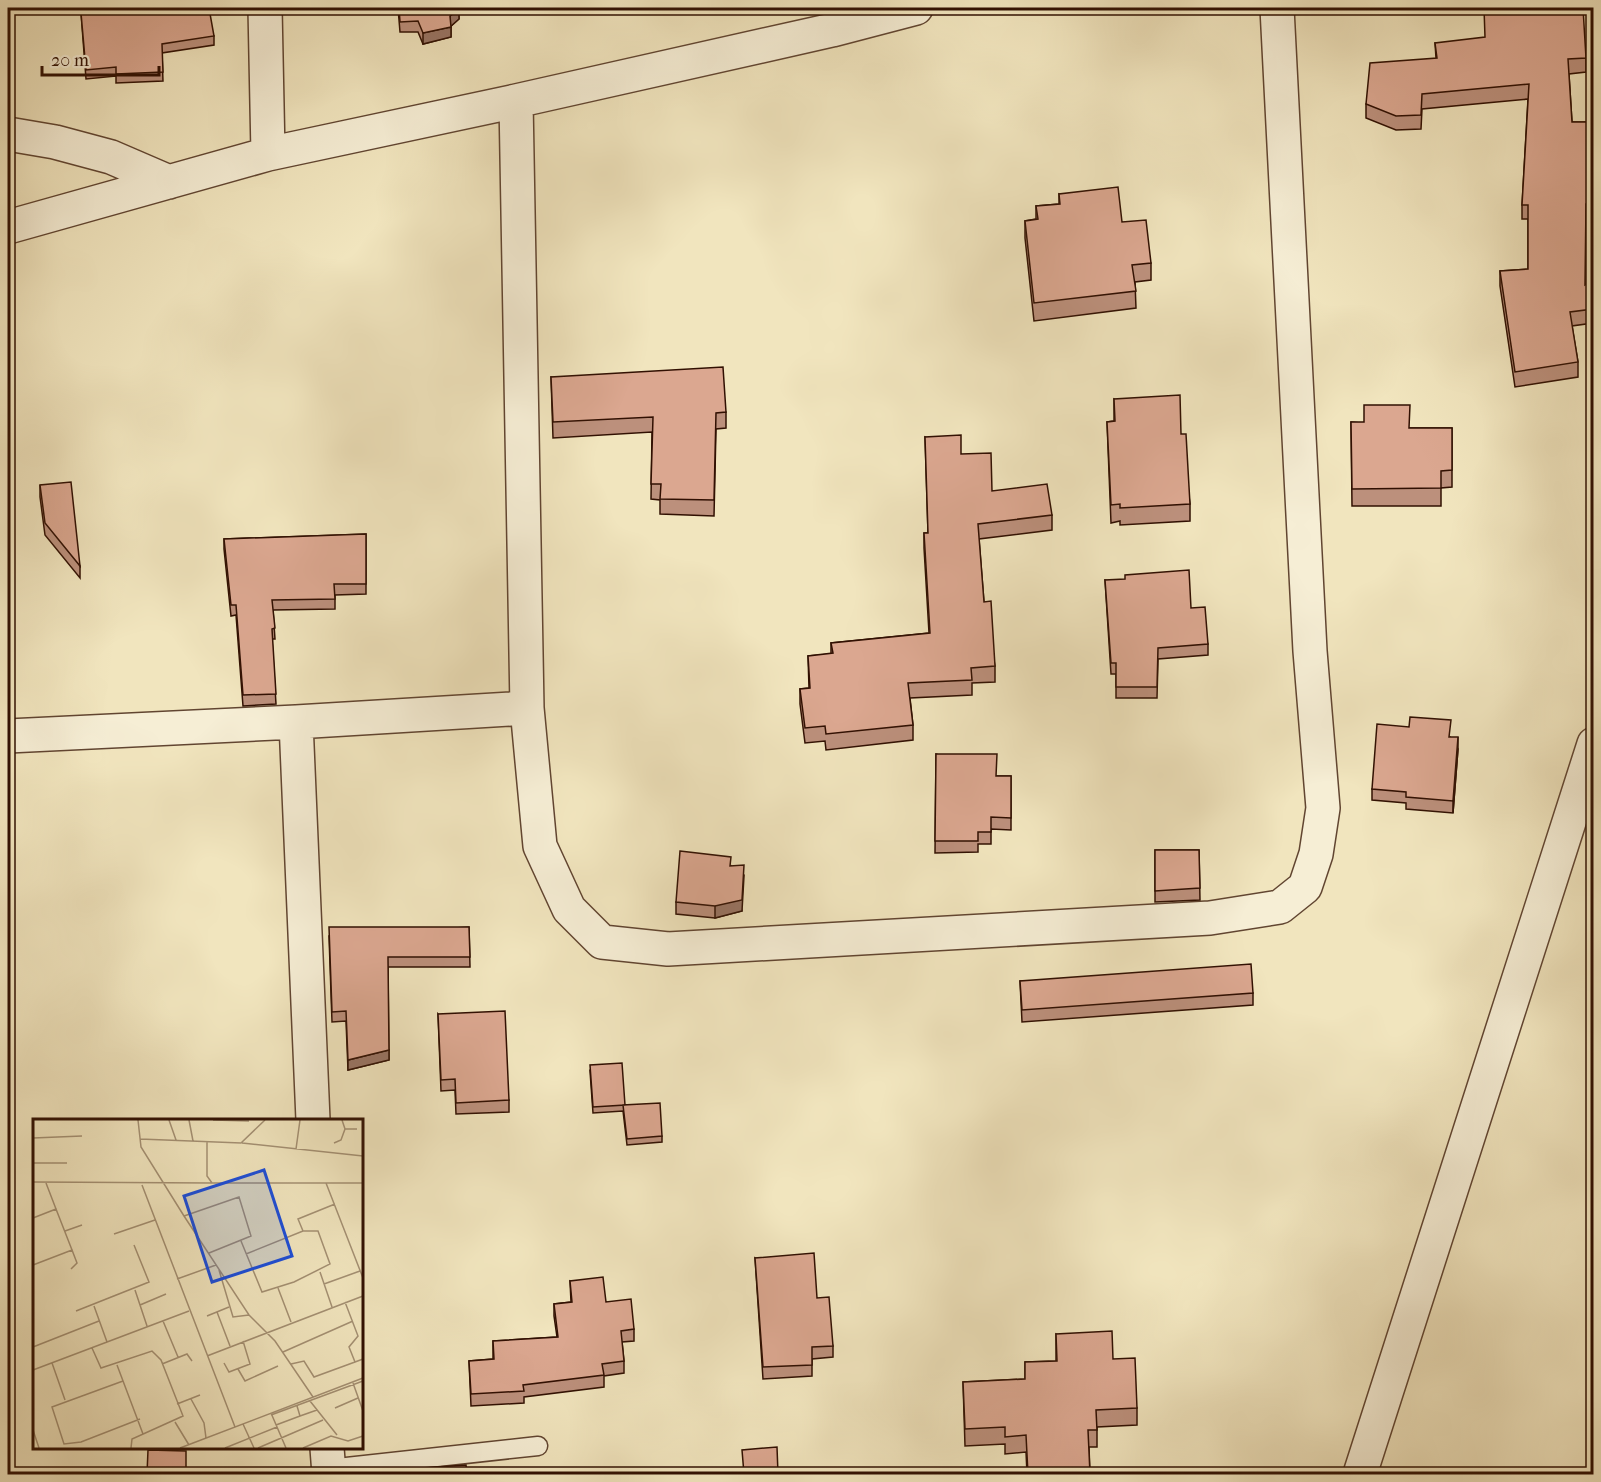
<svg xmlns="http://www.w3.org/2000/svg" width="1601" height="1482" viewBox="0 0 1601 1482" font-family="'IM FELL French Canon',serif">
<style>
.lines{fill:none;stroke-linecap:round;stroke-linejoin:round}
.service-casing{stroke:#614531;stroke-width:21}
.minor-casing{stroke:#614531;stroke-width:36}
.tertiary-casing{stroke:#614531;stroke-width:36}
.service{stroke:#f6eed5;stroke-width:18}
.minor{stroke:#f6eed5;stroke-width:33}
.tertiary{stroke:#f6eed5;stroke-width:33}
.wall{fill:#bc907c;stroke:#311002;stroke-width:1.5}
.shaded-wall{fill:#997565;stroke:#311002;stroke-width:1.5}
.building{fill:#dba790;stroke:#311002;stroke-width:1.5}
.inset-road{fill:none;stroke:#a49073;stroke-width:1.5}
.view{fill:#1d4ed8;fill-opacity:0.15;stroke:#1d4ed8;stroke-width:3}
.inset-edge{fill:none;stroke:#311002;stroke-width:3}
</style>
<rect width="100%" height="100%" fill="#f1e5be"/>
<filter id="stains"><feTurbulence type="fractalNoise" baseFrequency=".00333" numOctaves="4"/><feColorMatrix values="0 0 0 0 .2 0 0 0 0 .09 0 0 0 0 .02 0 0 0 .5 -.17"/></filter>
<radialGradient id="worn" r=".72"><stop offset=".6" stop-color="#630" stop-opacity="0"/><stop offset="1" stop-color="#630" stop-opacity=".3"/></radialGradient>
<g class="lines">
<defs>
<path id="service" d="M 328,1469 L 538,1446"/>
<path id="minor" d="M 265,8 L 268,154
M 516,101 L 527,708 L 540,846 L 569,909 L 602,942 L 668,949 L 1210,918 L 1280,907 L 1305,887 L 1316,854 L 1323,808 L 1310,651 L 1277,8
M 8,134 L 55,142 L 111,157 L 169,182
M 8,227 L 268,154 L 516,101 L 832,30 L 916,8
M 296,722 L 313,1120
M 8,736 L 296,722 L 527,708
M 327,1448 L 329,1474"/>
<path id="tertiary" d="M 1360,1474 L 1594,744"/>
</defs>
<use href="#service" class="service-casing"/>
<use href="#minor" class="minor-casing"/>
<use href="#tertiary" class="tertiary-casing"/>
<use href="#service" class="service"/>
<use href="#minor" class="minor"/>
<use href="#tertiary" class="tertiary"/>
</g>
<path class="wall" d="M 398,8 L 458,8 L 459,19 L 451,26 L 451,37 L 423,44 L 418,32 L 400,32 Z
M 81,13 L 214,36 L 214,45 L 162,53 L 163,81 L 116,83 L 116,76 L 86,79 Z
M 1435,43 L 1586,58 L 1586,72 L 1569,74 L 1572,122 L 1593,122 L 1593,218 L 1586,218 L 1585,285 L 1593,280 L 1593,323 L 1572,326 L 1578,362 L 1578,377 L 1515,387 L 1500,286 L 1500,271 L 1528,269 L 1528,219 L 1522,219 L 1522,205 L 1528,99 L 1422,109 L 1421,129 L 1396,130 L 1366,118 L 1366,104 L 1436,58 Z
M 1059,194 L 1122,222 L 1151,263 L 1151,280 L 1135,282 L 1136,308 L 1034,321 L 1025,238 L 1025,221 L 1036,219 L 1036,206 L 1059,204 Z
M 551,377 L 726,412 L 726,428 L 716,429 L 714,516 L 660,514 L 660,500 L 651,499 L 652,432 L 553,438 Z
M 1114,399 L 1181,434 L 1190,504 L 1190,521 L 1120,525 L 1120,521 L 1111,523 L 1107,422 L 1114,421 Z
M 1351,422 L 1410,428 L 1452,428 L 1452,487 L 1441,488 L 1441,506 L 1352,506 Z
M 925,437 L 961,454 L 992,491 L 1052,515 L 1052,530 L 979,539 L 984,602 L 995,666 L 995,682 L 972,683 L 972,695 L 910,698 L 913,725 L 913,740 L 826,750 L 825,741 L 805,743 L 800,704 L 800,689 L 809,688 L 808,656 L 831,654 L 831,643 L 929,633 L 924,548 L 924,533 L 928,533 Z
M 40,485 L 80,566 L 80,578 L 45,535 L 40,497 Z
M 366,534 L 366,594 L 335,595 L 335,609 L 273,610 L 275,639 L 272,639 L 276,704 L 243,706 L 236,615 L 231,616 L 224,549 L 224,539 Z
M 1105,580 L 1191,608 L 1208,644 L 1208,655 L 1158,659 L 1157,698 L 1116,698 L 1116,674 L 1111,674 Z
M 1450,737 L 1458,749 L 1453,813 L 1406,809 L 1406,803 L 1372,800 L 1372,789 Z
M 936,754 L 996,776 L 1011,776 L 1011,830 L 991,829 L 991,844 L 978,844 L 978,852 L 935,853 Z
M 1155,850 L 1199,850 L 1200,900 L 1155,902 Z
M 731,866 L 742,911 L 715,918 L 676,914 L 676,902 Z
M 469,927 L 470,967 L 388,967 L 389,1060 L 348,1070 L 346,1021 L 332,1022 L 329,936 Z
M 1020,981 L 1253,993 L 1253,1005 L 1022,1022 Z
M 438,1014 L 509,1100 L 509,1112 L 456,1114 L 455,1090 L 441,1091 Z
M 590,1071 L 625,1105 L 662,1136 L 662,1142 L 627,1145 L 623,1111 L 593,1113 Z
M 755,1258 L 817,1298 L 833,1346 L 833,1357 L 812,1359 L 812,1376 L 763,1379 Z
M 570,1281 L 606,1302 L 634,1329 L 634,1341 L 622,1342 L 624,1361 L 624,1373 L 604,1376 L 604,1387 L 524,1397 L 524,1403 L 471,1406 L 469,1361 L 493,1359 L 493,1341 L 557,1337 L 554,1316 L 554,1304 L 571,1302 Z
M 1056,1334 L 1113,1359 L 1137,1408 L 1137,1425 L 1097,1427 L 1097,1447 L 1089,1447 L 1090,1474 L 1027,1474 L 1026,1452 L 1005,1454 L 1005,1444 L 965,1446 L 963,1382 L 1025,1379 L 1025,1362 L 1056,1361 Z"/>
<path class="shaded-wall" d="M 459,9 L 459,19 L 450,27 L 450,16 Z
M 451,27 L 451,37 L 423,44 L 423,33 Z
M 1458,737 L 1458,749 L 1453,813 L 1453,801 Z
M 744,876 L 742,911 L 715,918 L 715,906 Z
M 389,1050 L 389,1060 L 348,1070 L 348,1060 Z"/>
<path class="building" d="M 106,8 L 209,8 L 214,36 L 162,44 L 163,72 L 116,74 L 116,67 L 86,70 L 81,13 L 106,11 Z
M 399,8 L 458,8 L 459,9 L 450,16 L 451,27 L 423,33 L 418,21 L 400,22 Z
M 1484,8 L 1583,8 L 1586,58 L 1568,59 L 1572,122 L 1593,122 L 1593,204 L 1586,204 L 1585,285 L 1593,280 L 1593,309 L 1570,312 L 1578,362 L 1515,372 L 1500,271 L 1528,269 L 1528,205 L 1522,205 L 1529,84 L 1422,94 L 1421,115 L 1396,116 L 1366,104 L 1370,63 L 1437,58 L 1435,43 L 1485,37 Z
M 1118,187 L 1122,222 L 1146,220 L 1151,263 L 1132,265 L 1136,291 L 1034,303 L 1025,221 L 1038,219 L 1036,206 L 1060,204 L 1059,194 Z
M 723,367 L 726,412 L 716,413 L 714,500 L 660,499 L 661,484 L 651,484 L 653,417 L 553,422 L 551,377 Z
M 1180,395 L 1181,434 L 1186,434 L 1190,504 L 1120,508 L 1120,504 L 1111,505 L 1107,422 L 1115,421 L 1114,399 Z
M 1364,405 L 1410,405 L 1409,428 L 1452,428 L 1452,470 L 1441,471 L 1441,488 L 1352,489 L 1351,422 L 1364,422 Z
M 961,435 L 961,454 L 991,453 L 992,491 L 1047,484 L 1052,515 L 978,524 L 984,602 L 991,601 L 995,666 L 971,668 L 972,680 L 908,683 L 913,725 L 826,734 L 825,726 L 805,728 L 800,689 L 810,688 L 808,656 L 833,653 L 831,643 L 930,633 L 924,533 L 928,533 L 925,437 Z
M 71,482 L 80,566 L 45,523 L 40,485 Z
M 366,534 L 366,584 L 334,584 L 335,599 L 272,600 L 275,628 L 272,629 L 276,694 L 243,695 L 236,605 L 231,605 L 224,539 Z
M 1189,570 L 1191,608 L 1205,607 L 1208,644 L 1158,648 L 1157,687 L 1116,687 L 1116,663 L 1111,663 L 1105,580 L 1125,579 L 1125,575 Z
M 1410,717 L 1451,720 L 1449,737 L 1458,737 L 1453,801 L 1406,797 L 1406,792 L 1372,789 L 1377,724 L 1409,727 Z
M 936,754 L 997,754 L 996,776 L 1011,776 L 1011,818 L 991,817 L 991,832 L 978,832 L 978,841 L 935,841 Z
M 1155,850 L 1199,850 L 1200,888 L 1155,891 Z
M 680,851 L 731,857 L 730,866 L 744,865 L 742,900 L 715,906 L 676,902 Z
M 329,927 L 469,927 L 470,957 L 388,957 L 389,1050 L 348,1060 L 346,1011 L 332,1012 Z
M 1251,964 L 1253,993 L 1022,1010 L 1020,981 Z
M 505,1011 L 509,1100 L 456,1103 L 455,1079 L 441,1080 L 438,1014 Z
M 622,1063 L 625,1105 L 593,1107 L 590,1065 Z
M 660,1103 L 662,1136 L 627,1139 L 623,1105 Z
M 814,1253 L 817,1298 L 829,1297 L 833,1346 L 812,1347 L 812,1365 L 763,1367 L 755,1258 Z
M 603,1277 L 606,1302 L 631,1299 L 634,1329 L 621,1331 L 624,1361 L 602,1364 L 604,1375 L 523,1385 L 524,1391 L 471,1394 L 469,1361 L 494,1359 L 493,1341 L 558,1337 L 554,1304 L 572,1302 L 570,1281 Z
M 1112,1331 L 1113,1359 L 1135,1358 L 1137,1408 L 1096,1410 L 1097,1430 L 1088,1430 L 1090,1474 L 1028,1474 L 1026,1435 L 1005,1437 L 1005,1427 L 965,1429 L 963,1382 L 1025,1379 L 1025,1362 L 1057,1361 L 1056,1334 Z
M 777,1447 L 778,1474 L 744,1474 L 742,1450 Z
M 148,1450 L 186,1451 L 186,1474 L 147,1474 Z
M 466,1465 L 467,1474 L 422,1474 L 422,1468 Z"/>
<g transform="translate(33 1119)">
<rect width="330" height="330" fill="#f1e5be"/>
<path class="inset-road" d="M 105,1 L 108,28 L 151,97 L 216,196 L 242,222 L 280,278M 136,1 L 143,21M 156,1 L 160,22M 180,1 L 216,2M 309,1 L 312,10 L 324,10M 0,19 L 49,17M 107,20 L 208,24 L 232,1M 174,22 L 174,57 L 179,64 L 330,64M 209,24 L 330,37M 301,24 L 308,21 L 312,10M 263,30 L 267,1M 0,44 L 34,44M 0,63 L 179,64M 293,64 L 330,159M 109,66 L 202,308M 23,90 L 39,131M 151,97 L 206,78 L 218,117 L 176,134M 0,99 L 23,90 L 13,64M 32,112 L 49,106M 81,115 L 122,101M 208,122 L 229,173 L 261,163 L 297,145 L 285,112 L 270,112 L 265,100 L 302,85M 213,135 L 270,112M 0,146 L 39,131 L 44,144 L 38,150M 186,151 L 200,198 L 216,196M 287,153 L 299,188M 144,160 L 183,146M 291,165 L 327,152M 245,169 L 258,203M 102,171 L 114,207M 312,183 L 325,217 L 316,228 L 322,243 L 330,240M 107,186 L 133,175M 61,187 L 74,223M 43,192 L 116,163 L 101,126M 184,193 L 197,227M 174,197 L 196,188M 130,202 L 145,238M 0,228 L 66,202M 59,229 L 68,249 L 119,232 L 128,241 L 150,297 L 99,320 L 98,329M 250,233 L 320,202M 174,237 L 330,177M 19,244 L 32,281M 191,244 L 196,253 L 217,245 L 210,222M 129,245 L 154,235 L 159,242M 258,245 L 271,242 L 281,258 L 322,243M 84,246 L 110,315M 205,250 L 212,262 L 245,247M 0,251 L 156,192M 90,262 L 19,288 L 31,325 L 48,323 L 107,300M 320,264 L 330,292M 158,280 L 171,304 L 173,319M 277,282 L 304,316M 144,285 L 167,276M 302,289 L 325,279M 238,294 L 253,329M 238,296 L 330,262M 267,297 L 284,291M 142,303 L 156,326M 210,305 L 221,329M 243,306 L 267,297 L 264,287M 0,311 L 6,329M 147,329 L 330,259M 192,329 L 244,308M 225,329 L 290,301M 270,329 L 298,317 L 315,322 L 330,317"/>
<path class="view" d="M 231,51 L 259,137 L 179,163 L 151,77 Z"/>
<rect width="330" height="330" class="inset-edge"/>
</g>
<rect width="1601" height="1482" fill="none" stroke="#f1e5be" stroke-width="30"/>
<rect x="9" y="9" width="1583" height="1464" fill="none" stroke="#311002" stroke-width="3"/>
<rect x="15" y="15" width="1571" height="1452" fill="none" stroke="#311002" stroke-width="1.5"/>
<path d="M42 66v9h117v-9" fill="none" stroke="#311002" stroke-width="3"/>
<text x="51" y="66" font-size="18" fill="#311002" stroke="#f6eed5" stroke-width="4.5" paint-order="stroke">20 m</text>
<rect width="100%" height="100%" filter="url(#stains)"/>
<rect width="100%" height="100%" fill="url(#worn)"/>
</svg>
